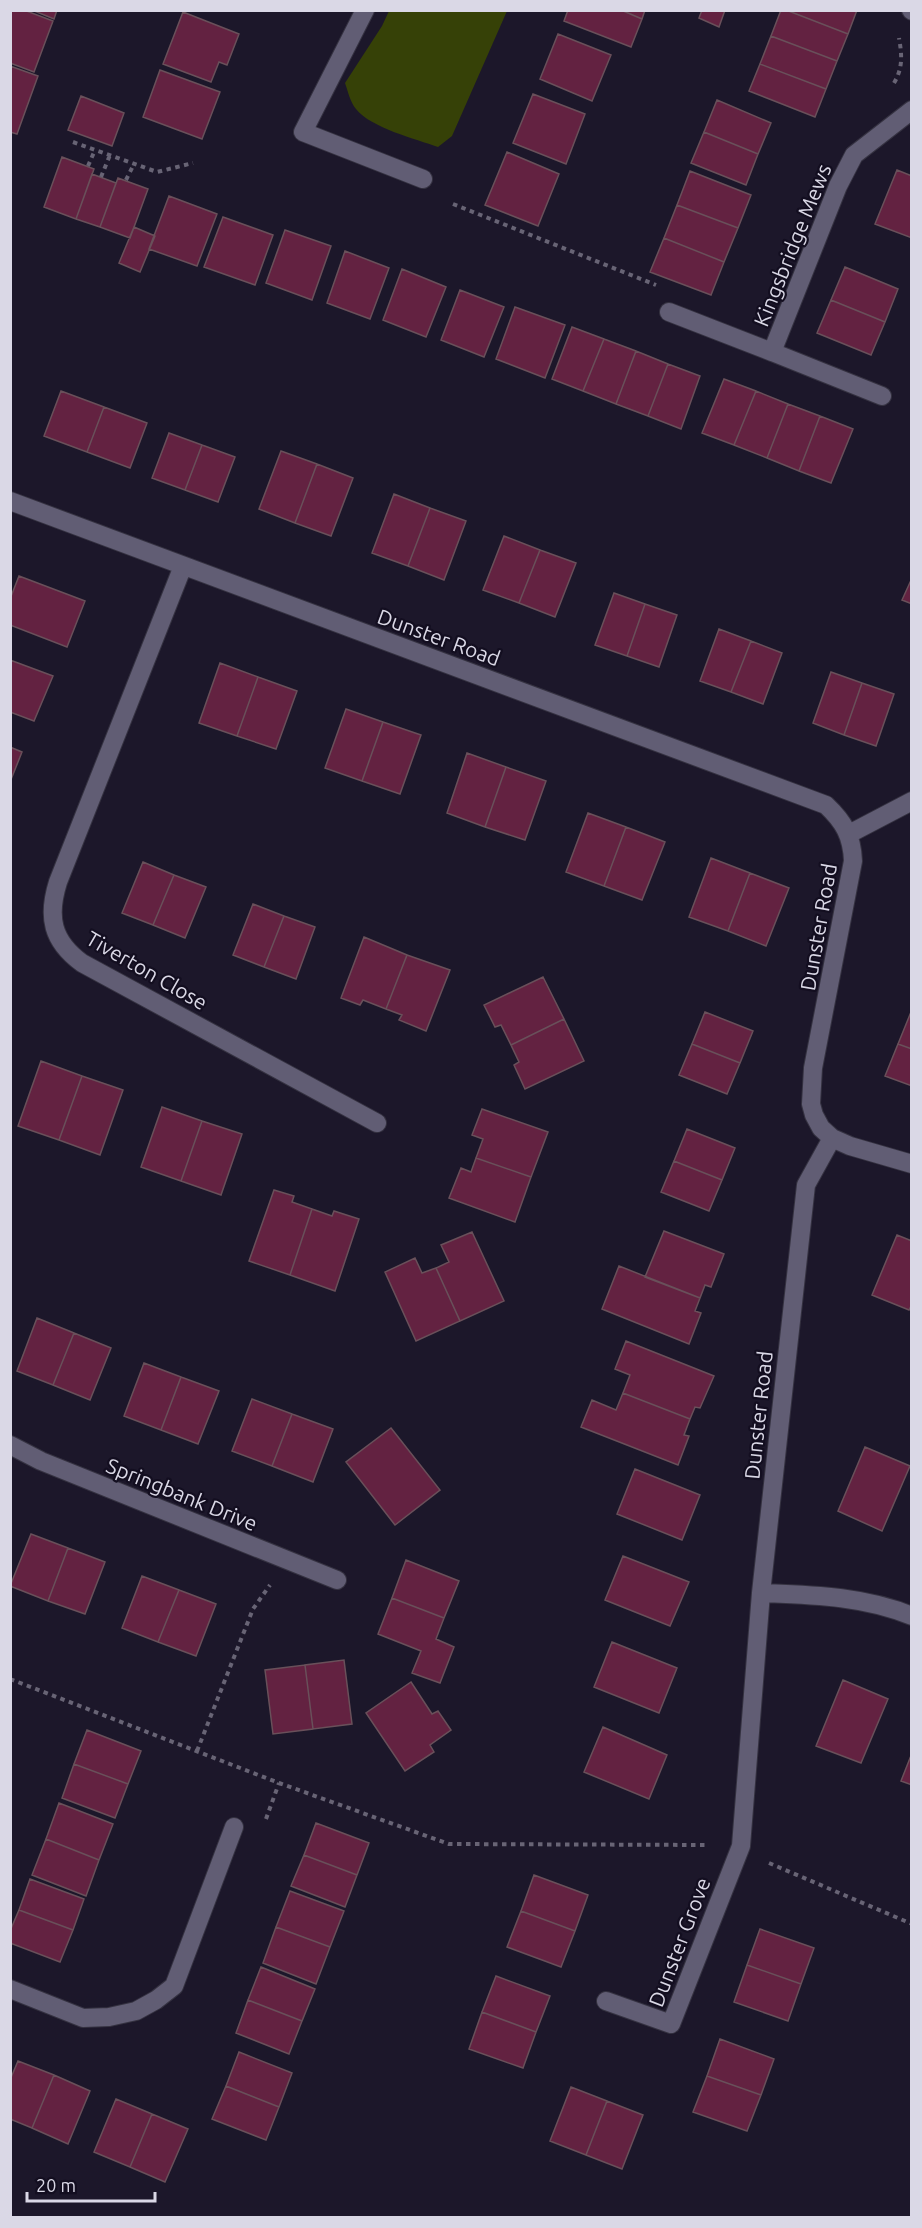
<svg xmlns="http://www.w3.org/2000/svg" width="922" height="2228" viewBox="0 0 922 2228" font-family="Ubuntu,sans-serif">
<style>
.grass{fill:#364107}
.building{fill:#632241;stroke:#69505a;stroke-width:1.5}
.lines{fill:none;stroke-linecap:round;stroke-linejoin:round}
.minor-casing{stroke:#353241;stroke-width:20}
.path{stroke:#686475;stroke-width:4;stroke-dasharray:4.5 4.5;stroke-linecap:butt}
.minor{stroke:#615d74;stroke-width:18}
.labels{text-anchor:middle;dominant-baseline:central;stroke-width:4.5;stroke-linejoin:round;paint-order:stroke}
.street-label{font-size:21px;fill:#dad8e6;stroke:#130e20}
</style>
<rect width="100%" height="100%" fill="#1c172a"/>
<path class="grass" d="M 389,11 L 507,11 L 452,136 L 438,147 C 416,139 371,128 356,109 C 350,102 348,91 345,83 L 382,26 Z"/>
<path class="building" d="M 10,10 L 24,10 L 53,21 L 34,72 L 10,63 Z
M 32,10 L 57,10 L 54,19 Z
M 568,10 L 621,10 L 642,19 L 631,47 L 564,21 Z
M 621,10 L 645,10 L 642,19 Z
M 702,10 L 725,10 L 719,27 L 699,18 Z
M 781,10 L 786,10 L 848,34 L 837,61 L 771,36 Z
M 786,10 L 857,10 L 848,34 Z
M 183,12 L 239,34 L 227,65 L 219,62 L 211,82 L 163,64 Z
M 558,34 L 611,55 L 592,101 L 540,79 Z
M 771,36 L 837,61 L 826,89 L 760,64 Z
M 760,64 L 826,89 L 815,117 L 749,91 Z
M 10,66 L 38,76 L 17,134 L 10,132 Z
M 160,70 L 220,92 L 202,139 L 143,117 Z
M 533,94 L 585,114 L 566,164 L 513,143 Z
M 81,96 L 124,113 L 112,146 L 68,130 Z
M 717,100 L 771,123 L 758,154 L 704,132 Z
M 704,132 L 758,154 L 746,185 L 691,163 Z
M 507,152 L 559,174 L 538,226 L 485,205 Z
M 62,157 L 94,169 L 76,219 L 44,207 Z
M 897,170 L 912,176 L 912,238 L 875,224 Z
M 690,171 L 751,195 L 738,228 L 677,205 Z
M 92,174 L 116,183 L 100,227 L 76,219 Z
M 118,178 L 148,189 L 130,238 L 100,227 Z
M 169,196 L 217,214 L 197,266 L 149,249 Z
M 677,205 L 738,228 L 724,262 L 664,238 Z
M 223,217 L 273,235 L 255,285 L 204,267 Z
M 134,227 L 155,236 L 140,272 L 119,263 Z
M 285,230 L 331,246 L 312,300 L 266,283 Z
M 664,238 L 724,262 L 711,295 L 650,272 Z
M 345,251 L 389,268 L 370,319 L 327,303 Z
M 845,267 L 898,289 L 885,322 L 831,300 Z
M 402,269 L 446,287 L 426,337 L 383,320 Z
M 460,290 L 504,307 L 484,357 L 441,340 Z
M 831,300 L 885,322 L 871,355 L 817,333 Z
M 515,307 L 565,325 L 545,378 L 496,359 Z
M 572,327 L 604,339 L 583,391 L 552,379 Z
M 604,339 L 636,351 L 616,404 L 583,391 Z
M 636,351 L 668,364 L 648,416 L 616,404 Z
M 668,364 L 700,376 L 681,429 L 648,416 Z
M 724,379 L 756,391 L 734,445 L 702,433 Z
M 61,391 L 104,407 L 87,452 L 44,436 Z
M 756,391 L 788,404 L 767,458 L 734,445 Z
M 788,404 L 820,416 L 799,471 L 767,458 Z
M 104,407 L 147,423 L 130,468 L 87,452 Z
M 820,416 L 853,429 L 831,483 L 799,471 Z
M 169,433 L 202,445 L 185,490 L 152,478 Z
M 202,445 L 235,457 L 218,502 L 185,490 Z
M 281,451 L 317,464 L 295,523 L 259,509 Z
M 317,464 L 353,478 L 331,536 L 295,523 Z
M 394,494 L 430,508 L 408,566 L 372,553 Z
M 430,508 L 466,521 L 444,580 L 408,566 Z
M 504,536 L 540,550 L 519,603 L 483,590 Z
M 540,550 L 576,563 L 555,617 L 519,603 Z
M 19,576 L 85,601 L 67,647 L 10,625 L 10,599 Z
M 912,578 L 912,604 L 902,600 Z
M 614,593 L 645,604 L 627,656 L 595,645 Z
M 645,604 L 677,615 L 659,667 L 627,656 Z
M 719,629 L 751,641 L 731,692 L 700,681 Z
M 751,641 L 782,653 L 763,704 L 731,692 Z
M 10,660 L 53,676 L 34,721 L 10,712 Z
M 220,663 L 258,677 L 237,736 L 199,723 Z
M 831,672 L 862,683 L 844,735 L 813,723 Z
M 258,677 L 297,691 L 276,749 L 237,736 Z
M 862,683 L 894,694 L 876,746 L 844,735 Z
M 346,709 L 383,722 L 362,781 L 325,768 Z
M 383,722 L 421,735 L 400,794 L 362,781 Z
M 10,747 L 22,752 L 10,782 Z
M 467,753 L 506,767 L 485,827 L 447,813 Z
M 506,767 L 546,781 L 525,840 L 485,827 Z
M 588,813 L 626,827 L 604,886 L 566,872 Z
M 626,827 L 665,842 L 642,900 L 604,886 Z
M 711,858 L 750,873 L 728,931 L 689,917 Z
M 143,862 L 174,875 L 153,925 L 122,913 Z
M 750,873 L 789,888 L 766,946 L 728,931 Z
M 174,875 L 206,887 L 185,938 L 153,925 Z
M 253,904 L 284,916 L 264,967 L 233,955 Z
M 284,916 L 315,927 L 296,979 L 264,967 Z
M 364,937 L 407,955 L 386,1009 L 363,1000 L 360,1005 L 341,998 Z
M 407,955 L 450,970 L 426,1031 L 399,1020 L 402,1015 L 386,1009 Z
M 543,977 L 564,1019 L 511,1045 L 501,1025 L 495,1027 L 484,1005 Z
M 705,1012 L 753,1031 L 740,1063 L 692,1044 Z
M 911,1012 L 912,1012 L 912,1049 L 898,1044 Z
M 564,1019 L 584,1061 L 525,1089 L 514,1065 L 519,1062 L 511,1045 Z
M 692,1044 L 740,1063 L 727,1094 L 679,1075 Z
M 898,1044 L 912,1049 L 912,1086 L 885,1076 Z
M 41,1061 L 82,1076 L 59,1140 L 18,1126 Z
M 82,1076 L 123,1090 L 100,1155 L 59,1140 Z
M 162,1107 L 202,1121 L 181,1181 L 141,1167 Z
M 482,1109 L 548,1132 L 531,1177 L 476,1158 L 483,1139 L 472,1135 Z
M 202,1121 L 242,1134 L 221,1195 L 181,1181 Z
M 687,1129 L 735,1148 L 722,1180 L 674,1161 Z
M 476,1158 L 531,1177 L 515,1222 L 449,1198 L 461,1168 L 471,1172 Z
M 674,1161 L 722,1180 L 709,1211 L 661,1192 Z
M 274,1190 L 294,1196 L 292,1202 L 312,1209 L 290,1275 L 249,1261 Z
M 312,1209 L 332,1216 L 334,1211 L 359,1219 L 335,1291 L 290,1275 Z
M 664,1231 L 724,1254 L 711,1287 L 705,1285 L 700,1298 L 645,1277 Z
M 472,1232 L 504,1301 L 460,1321 L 436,1268 L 449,1262 L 441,1245 Z
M 897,1235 L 912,1241 L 912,1304 L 909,1310 L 872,1295 Z
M 415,1258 L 422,1273 L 436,1268 L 460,1321 L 416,1341 L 385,1272 Z
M 619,1266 L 700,1298 L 695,1311 L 701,1313 L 689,1344 L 602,1309 Z
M 37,1318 L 74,1333 L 53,1385 L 17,1371 Z
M 74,1333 L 111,1348 L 90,1400 L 53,1385 Z
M 626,1341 L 714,1376 L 700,1408 L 695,1407 L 690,1419 L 623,1393 L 630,1375 L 615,1369 Z
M 144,1363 L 181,1377 L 161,1430 L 124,1416 Z
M 181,1377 L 219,1391 L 198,1444 L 161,1430 Z
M 623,1393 L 690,1419 L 684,1435 L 689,1436 L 678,1465 L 581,1427 L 592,1400 L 616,1410 Z
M 252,1399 L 292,1414 L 272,1466 L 232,1451 Z
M 292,1414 L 333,1429 L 313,1482 L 272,1466 Z
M 391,1428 L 440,1490 L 395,1525 L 346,1462 Z
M 865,1447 L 910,1466 L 882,1531 L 838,1511 Z
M 635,1469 L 700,1495 L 682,1540 L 617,1514 Z
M 31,1534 L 68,1548 L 48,1601 L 10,1586 Z
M 68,1548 L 105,1562 L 85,1614 L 48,1601 Z
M 623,1556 L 689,1582 L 670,1626 L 605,1600 Z
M 406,1560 L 459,1581 L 444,1618 L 392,1598 Z
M 142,1576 L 179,1590 L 158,1642 L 122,1628 Z
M 179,1590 L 216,1604 L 196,1656 L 158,1642 Z
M 392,1598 L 444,1618 L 436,1639 L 454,1647 L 440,1683 L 412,1673 L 421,1651 L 378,1634 Z
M 612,1642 L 677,1668 L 659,1713 L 594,1687 Z
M 344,1660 L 352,1724 L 313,1729 L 305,1665 Z
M 305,1665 L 313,1729 L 273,1734 L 265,1670 Z
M 843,1680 L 888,1699 L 861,1763 L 816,1746 Z
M 411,1682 L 432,1714 L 438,1711 L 451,1730 L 430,1745 L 434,1752 L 405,1771 L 366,1713 Z
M 603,1727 L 667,1755 L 649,1799 L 584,1772 Z
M 87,1730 L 141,1751 L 128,1784 L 74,1764 Z
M 912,1753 L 912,1785 L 901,1781 Z
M 74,1764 L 128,1784 L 115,1818 L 62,1798 Z
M 59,1803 L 113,1824 L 99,1860 L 46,1839 Z
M 316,1823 L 369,1843 L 357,1875 L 304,1855 Z
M 46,1839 L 99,1860 L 86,1896 L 32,1875 Z
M 304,1855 L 357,1875 L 345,1907 L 291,1886 Z
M 534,1875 L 588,1895 L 575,1931 L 521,1911 Z
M 30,1879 L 84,1899 L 73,1930 L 19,1910 Z
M 290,1891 L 344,1911 L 330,1947 L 276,1927 Z
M 19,1910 L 73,1930 L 60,1962 L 10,1943 L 10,1931 Z
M 521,1911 L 575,1931 L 561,1967 L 507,1947 Z
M 276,1927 L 330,1947 L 316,1984 L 263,1963 Z
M 760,1929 L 814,1948 L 801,1984 L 747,1965 Z
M 747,1965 L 801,1984 L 788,2021 L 734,2002 Z
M 261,1967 L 315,1989 L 302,2021 L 248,2000 Z
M 496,1976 L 550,1996 L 536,2032 L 482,2012 Z
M 248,2000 L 302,2021 L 289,2054 L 236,2033 Z
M 482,2012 L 536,2032 L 523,2068 L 469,2049 Z
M 720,2039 L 774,2059 L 761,2095 L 707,2076 Z
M 239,2052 L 292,2073 L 279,2107 L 226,2086 Z
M 18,2061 L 54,2075 L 32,2128 L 10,2119 L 10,2080 Z
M 54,2075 L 90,2091 L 68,2144 L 32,2128 Z
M 707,2076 L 761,2095 L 747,2131 L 693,2112 Z
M 226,2086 L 279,2107 L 266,2140 L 212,2119 Z
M 571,2087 L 607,2101 L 586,2155 L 550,2141 Z
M 116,2099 L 152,2114 L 130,2167 L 94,2152 Z
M 607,2101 L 643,2115 L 622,2169 L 586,2155 Z
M 152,2114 L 188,2129 L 165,2182 L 130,2167 Z"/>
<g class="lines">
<defs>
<path id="minor" d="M 365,10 L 303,132 L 423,179
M 911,10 L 912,11
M 669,312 L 772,352
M 882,396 L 772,352 L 838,186 L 854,155 L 912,110
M 10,501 L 826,805 C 844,822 852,836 853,861 L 813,1068 L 811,1104 L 814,1115 L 821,1128 L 832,1138 L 850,1146 L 912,1164
M 183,566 L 58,882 C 47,917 52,941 82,963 L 377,1123
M 849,834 L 912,801
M 10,1445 L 41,1461 L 337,1580
M 761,1593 C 812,1595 864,1596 912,1616
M 10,1989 L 83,2018 L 109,2017 L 136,2011 L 156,2000 L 174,1986 L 234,1827
M 606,2001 L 671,2024 L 741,1846 L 761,1593 L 806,1185 L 832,1138"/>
</defs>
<use href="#minor" class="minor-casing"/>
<path class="path" d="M 894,83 C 903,68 902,55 899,38
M 73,142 L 157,172 L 193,163
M 88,166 L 95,150
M 101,177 L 110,155
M 126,180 L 134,164
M 453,204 L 656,285
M 10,1679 L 279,1783 L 449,1844 L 709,1845
M 197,1751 L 253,1609 L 270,1585
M 266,1819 L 279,1783
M 769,1863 L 912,1924"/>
<use href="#minor" class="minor"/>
</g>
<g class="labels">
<g class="street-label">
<text transform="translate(792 245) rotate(-68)">Kingsbridge Mews</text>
<text transform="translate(439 637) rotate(20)">Dunster Road</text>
<text transform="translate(818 927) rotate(-80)">Dunster Road</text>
<text transform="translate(147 970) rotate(30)">Tiverton Close</text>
<text transform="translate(758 1415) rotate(-84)">Dunster Road</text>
<text transform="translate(182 1494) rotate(22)">Springbank Drive</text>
<text transform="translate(679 1942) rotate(-69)">Dunster Grove</text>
</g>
</g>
<rect width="922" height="2228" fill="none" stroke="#dad8e6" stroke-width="24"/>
<path d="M27 2192v9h128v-9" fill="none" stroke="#dad8e6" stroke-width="3"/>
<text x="36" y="2192" font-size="18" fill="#dad8e6" stroke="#130e20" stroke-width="4.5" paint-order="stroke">20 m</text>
</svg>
